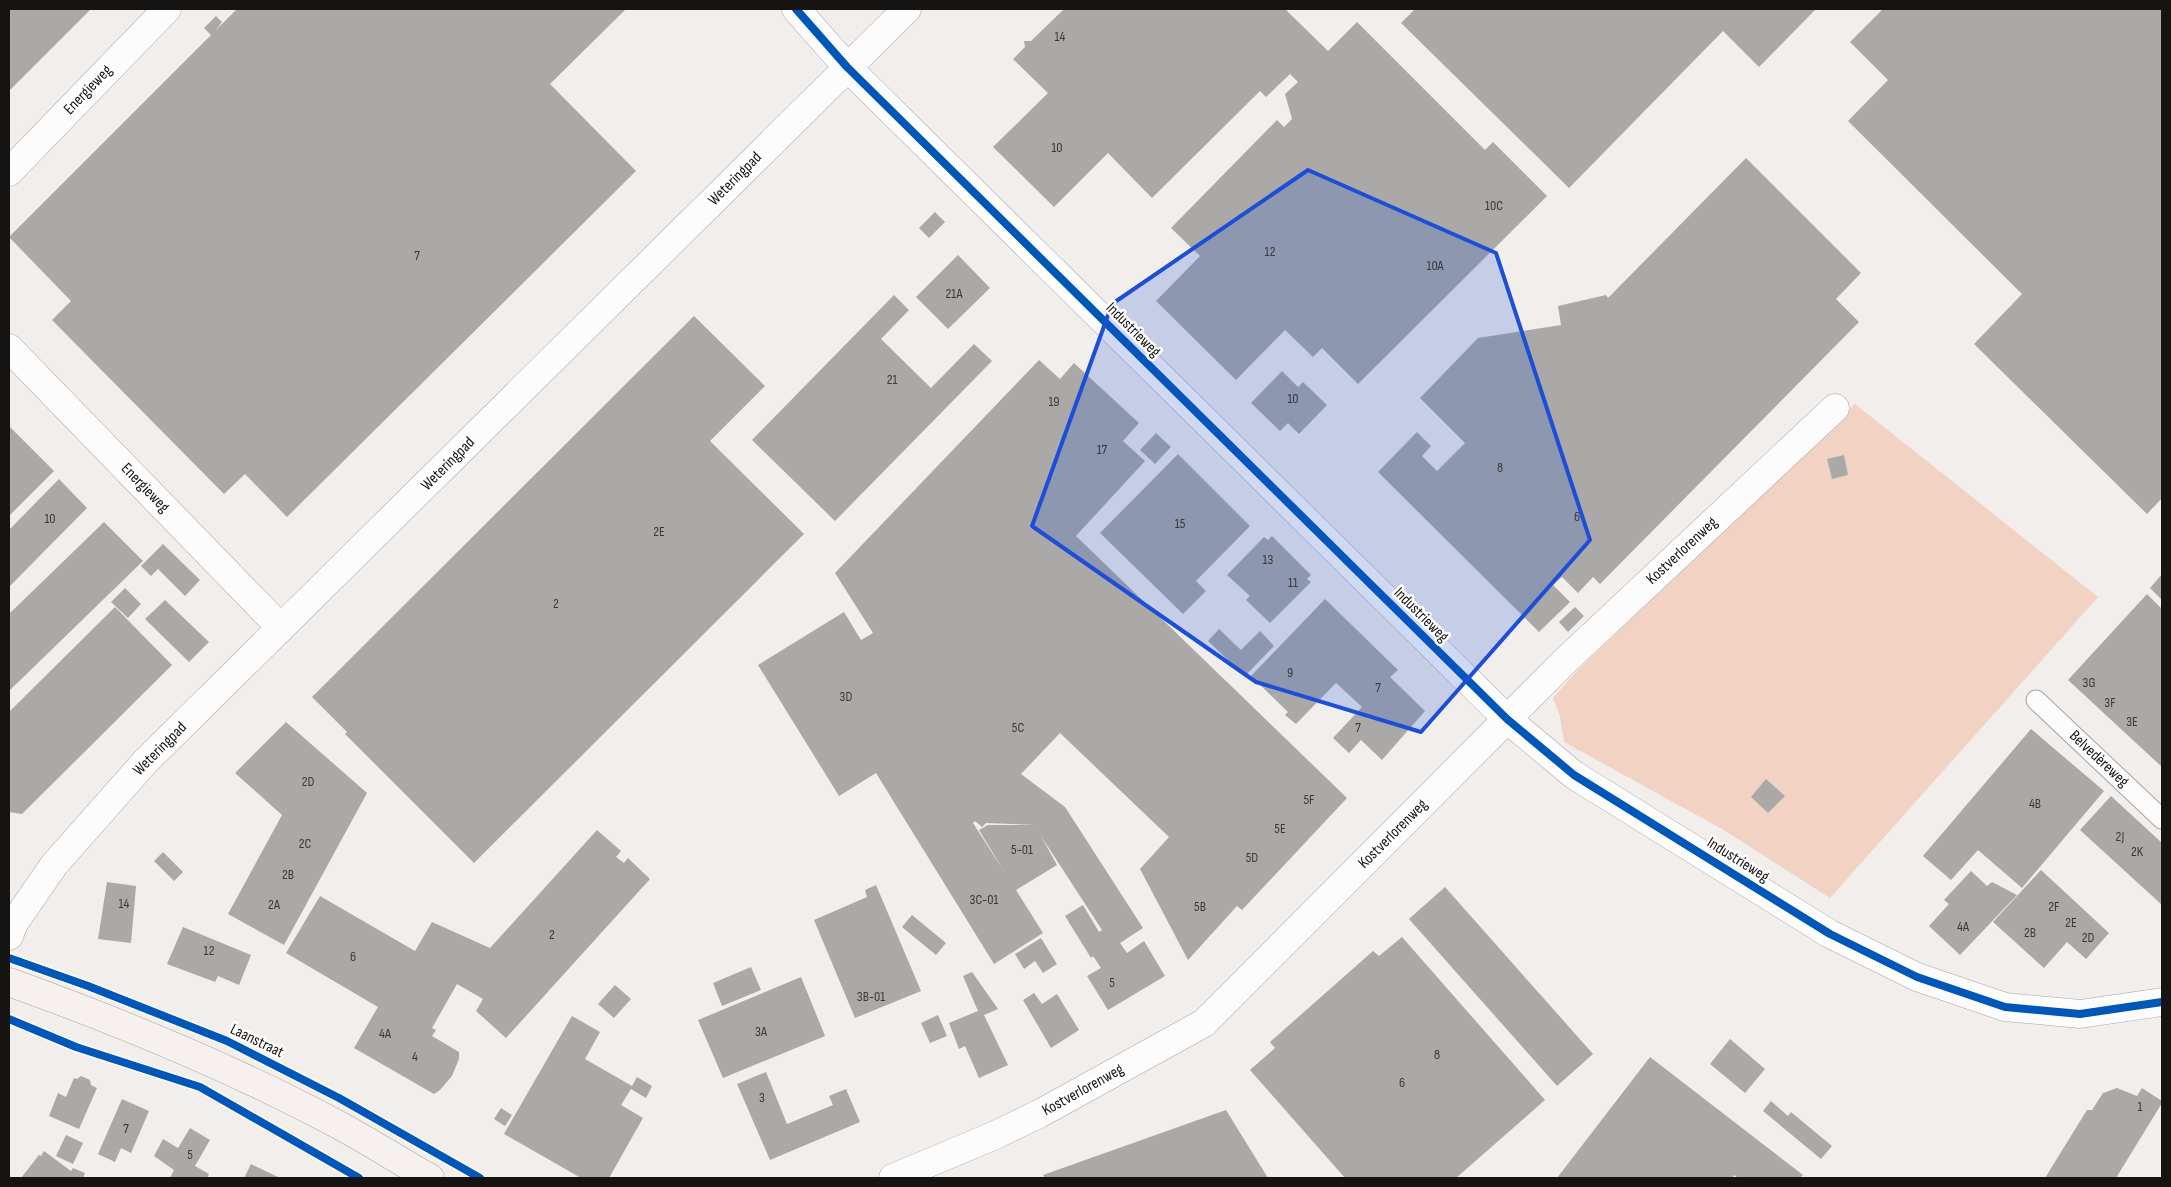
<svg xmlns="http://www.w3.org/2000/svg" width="2171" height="1187" viewBox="0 0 2171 1187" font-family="'Sofia Sans Condensed',sans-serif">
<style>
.green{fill:#f2d3c3}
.building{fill:#aba9a7;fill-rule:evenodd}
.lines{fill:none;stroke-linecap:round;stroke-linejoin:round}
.lane-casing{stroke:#a6a4a3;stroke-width:21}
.street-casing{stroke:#a6a4a3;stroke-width:29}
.secondary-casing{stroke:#a6a4a3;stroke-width:29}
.lane{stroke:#fdfcfc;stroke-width:19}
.street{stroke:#fdfcfc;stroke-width:28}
.secondary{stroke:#f6f1ee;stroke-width:28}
.cycleway-casing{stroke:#fff;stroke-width:11}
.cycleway{stroke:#0057b8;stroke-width:8}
.marked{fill:#1d4ed8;fill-opacity:0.2;stroke:#1d4ed8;stroke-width:4;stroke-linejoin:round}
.labels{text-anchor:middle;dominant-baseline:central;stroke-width:5;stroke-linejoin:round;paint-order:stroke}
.number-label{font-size:14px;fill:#3b3938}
.street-label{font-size:16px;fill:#161413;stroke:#fff}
</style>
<rect width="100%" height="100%" fill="#f1eeec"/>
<path class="green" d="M 1855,404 L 2098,597 L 1830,898 L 1722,829 L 1564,742 L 1560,716 L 1553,698 L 1576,672 Z"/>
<path class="building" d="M 9,9 L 91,9 L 9,91 Z
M 237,9 L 626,9 L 550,84 L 636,171 L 287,517 L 245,474 L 224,494 L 52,320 L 71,301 L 9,237 L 211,35 L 204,28 L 216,16 L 222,22 L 216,30 Z
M 1064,9 L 1285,9 L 1328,51 L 1357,22 L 1485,150 L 1493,142 L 1547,196 L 1358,384 L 1322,348 L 1313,357 L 1285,330 L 1236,380 L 1156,301 L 1200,256 L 1171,228 L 1277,120 L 1284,127 L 1292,119 L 1285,94 L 1298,82 L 1290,74 L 1266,97 L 1260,91 L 1152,198 L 1108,153 L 1054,207 L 993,147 L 1048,93 L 1013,59 L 1025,47 L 1024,41 L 1031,41 Z
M 1415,9 L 1816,9 L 1759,67 L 1723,31 L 1569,188 L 1401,23 Z
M 1883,9 L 2162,9 L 2162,498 L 2147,514 L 1974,344 L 2022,294 L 1848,121 L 1888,80 L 1850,42 Z
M 1746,158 L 1861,273 L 1836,299 L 1859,322 L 1600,584 L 1593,577 L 1578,593 L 1562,577 L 1553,585 L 1570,602 L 1539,632 L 1378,472 L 1417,432 L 1431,446 L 1422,456 L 1437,471 L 1465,443 L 1420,398 L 1478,338 L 1561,325 L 1558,306 L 1606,295 L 1608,298 Z
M 935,212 L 945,222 L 929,238 L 919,228 Z
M 958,255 L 990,288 L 948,329 L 916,297 Z
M 894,295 L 909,310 L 881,339 L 931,388 L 974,344 L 992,361 L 835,521 L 752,440 Z
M 694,316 L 765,386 L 710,441 L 804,534 L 474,863 L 345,734 L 347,732 L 312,697 Z
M 1039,360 L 1060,379 L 1074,363 L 1139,423 L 1123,441 L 1145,461 L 1076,536 L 1347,798 L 1242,910 L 1237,906 L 1188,960 L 1140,869 L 1169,837 L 1060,733 L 1021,774 L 1065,807 L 1143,928 L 1120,943 L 1127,953 L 1144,941 L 1165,976 L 1108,1010 L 1087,976 L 1101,968 L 1093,956 L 1091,958 L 1065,916 L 1083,905 L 1099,932 L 1102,930 L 1041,836 L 1057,865 L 1016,890 L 1043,933 L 994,964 L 876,773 L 839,796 L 758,665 L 844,612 L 861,640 L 873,633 L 835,573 ZM 975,821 L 982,827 L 986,823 L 1036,825 L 988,825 L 979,830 L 1005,873 L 973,823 Z
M 1282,371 L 1298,387 L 1303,382 L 1327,405 L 1299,434 L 1288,423 L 1280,431 L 1251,403 Z
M 9,426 L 54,471 L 9,516 Z
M 1156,433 L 1171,447 L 1155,464 L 1140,450 Z
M 1178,454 L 1250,526 L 1196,581 L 1206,591 L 1183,614 L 1100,533 Z
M 1844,455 L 1848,475 L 1832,479 L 1827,459 Z
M 59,479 L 87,508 L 9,587 L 9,530 Z
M 104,522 L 143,561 L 9,691 L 9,614 Z
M 1272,536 L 1311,575 L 1307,579 L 1311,582 L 1270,623 L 1246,600 L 1250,596 L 1227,575 L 1264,537 L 1268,540 Z
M 163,544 L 200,580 L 185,596 L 158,569 L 151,576 L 141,566 Z
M 2162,574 L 2162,600 L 2150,588 Z
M 125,588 L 141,604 L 128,618 L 111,602 Z
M 2147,594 L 2162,609 L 2162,767 L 2068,680 Z
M 1325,599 L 1398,670 L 1390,677 L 1425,711 L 1382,760 L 1361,740 L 1349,753 L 1333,738 L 1362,707 L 1336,683 L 1296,724 L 1285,715 L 1288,712 L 1251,676 Z
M 165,600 L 209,642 L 189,662 L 145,619 Z
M 115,607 L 172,665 L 22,814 L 9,812 L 9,712 Z
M 1575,607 L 1584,616 L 1568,632 L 1559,622 Z
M 1219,629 L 1241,650 L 1260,631 L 1274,646 L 1245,676 L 1208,641 Z
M 286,722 L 367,793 L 284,945 L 228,914 L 282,815 L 235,773 Z
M 2031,729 L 2104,791 L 2022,888 L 1978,850 L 1951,880 L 1923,856 Z
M 1766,779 L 1785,796 L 1768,813 L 1751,797 Z
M 2111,796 L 2162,843 L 2162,905 L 2080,830 Z
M 597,830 L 621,851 L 616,857 L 624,863 L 628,858 L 650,879 L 506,1038 L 476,1011 L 483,999 L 457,984 L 432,1028 L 436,1030 L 432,1036 L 459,1052 L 459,1059 L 452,1076 L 440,1090 L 434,1094 L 354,1048 L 378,1007 L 286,953 L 320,896 L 415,951 L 432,922 L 490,948 Z
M 163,852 L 183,872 L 174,881 L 154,861 Z
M 2041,870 L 2109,933 L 2086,959 L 2067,942 L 2044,968 L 1993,922 Z
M 1971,871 L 1987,886 L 1992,882 L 2017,895 L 1960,955 L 1929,926 L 1949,904 L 1944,900 Z
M 107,882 L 136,886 L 131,943 L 98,939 Z
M 876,885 L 921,991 L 855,1018 L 814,920 L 867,897 L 865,890 Z
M 1445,887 L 1593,1054 L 1557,1086 L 1409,919 Z
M 912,915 L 946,943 L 936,955 L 902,927 Z
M 183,927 L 251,955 L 239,985 L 218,976 L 215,982 L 167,964 Z
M 1402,937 L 1545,1100 L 1456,1178 L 1345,1178 L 1250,1070 L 1275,1048 L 1270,1042 L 1373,951 L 1379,956 Z
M 1041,938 L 1057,964 L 1043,973 L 1035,961 L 1024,969 L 1015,954 Z
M 751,967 L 761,990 L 722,1006 L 713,983 Z
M 972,972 L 998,1009 L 984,1015 L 1008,1065 L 979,1078 L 965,1046 L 959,1049 L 949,1023 L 978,1011 L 963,976 Z
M 801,977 L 825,1036 L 723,1078 L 698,1020 Z
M 615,985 L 631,999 L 614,1018 L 598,1004 Z
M 1034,993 L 1042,1004 L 1057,994 L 1079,1030 L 1051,1048 L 1023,1000 Z
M 938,1015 L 947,1036 L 930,1043 L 921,1023 Z
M 572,1016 L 600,1032 L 585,1059 L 632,1086 L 637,1077 L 652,1086 L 646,1098 L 631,1089 L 621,1105 L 643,1118 L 609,1178 L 581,1178 L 504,1134 Z
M 1730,1039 L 1765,1069 L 1745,1093 L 1710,1064 Z
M 1650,1057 L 1803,1175 L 1800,1178 L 1738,1178 L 1734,1175 L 1732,1178 L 1557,1178 Z
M 766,1072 L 787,1124 L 833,1105 L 829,1096 L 846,1089 L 860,1122 L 770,1160 L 737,1084 Z
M 81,1076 L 90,1080 L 91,1085 L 97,1088 L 79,1129 L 49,1116 L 58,1093 L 66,1097 L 74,1078 L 77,1079 Z
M 2117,1088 L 2137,1096 L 2142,1088 L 2162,1101 L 2162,1103 L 2116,1178 L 2045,1178 L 2087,1110 L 2092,1110 L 2103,1093 Z
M 122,1099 L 149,1111 L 131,1153 L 121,1148 L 115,1162 L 98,1154 Z
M 1771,1101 L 1788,1116 L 1791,1112 L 1832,1146 L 1821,1159 L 1763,1111 Z
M 501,1108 L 512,1115 L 505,1126 L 494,1119 Z
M 1226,1110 L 1268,1178 L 1045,1178 L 1043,1175 Z
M 190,1128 L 210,1140 L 195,1166 L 209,1174 L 207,1178 L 170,1178 L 174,1170 L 154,1156 L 163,1139 L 178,1148 Z
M 66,1135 L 83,1143 L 73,1164 L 56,1156 Z
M 44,1151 L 71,1171 L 73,1168 L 85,1173 L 83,1178 L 21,1178 L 39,1155 L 41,1156 Z
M 251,1164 L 280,1178 L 244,1178 Z"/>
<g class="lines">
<defs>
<path id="lane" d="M 2036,700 L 2162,819"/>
<path id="street" d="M 796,9 L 847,67 L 1507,719 L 1574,775 L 1830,934 L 1917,977 L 2005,1007 L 2080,1014 L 2162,1002
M 9,172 L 167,9
M 9,348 L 281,628
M 9,936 L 14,923 L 54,865 L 145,762 L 907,9
M 893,1178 L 993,1136 L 1039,1114 L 1204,1023 L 1564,662 L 1835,408"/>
<path id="secondary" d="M 9,982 C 120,1022 230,1067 335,1123 C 367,1140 398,1160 430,1178"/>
</defs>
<use href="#lane" class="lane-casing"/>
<use href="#street" class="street-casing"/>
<use href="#secondary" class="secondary-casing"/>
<use href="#lane" class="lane"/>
<use href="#street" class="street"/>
<use href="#secondary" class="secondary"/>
<defs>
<path id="cycleway" d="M 796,9 L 847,67 L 1507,719 L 1574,775 L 1830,934 L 1917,977 L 2005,1007 L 2080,1014 L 2162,1002
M 9,958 L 88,986 L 227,1041 L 339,1098 L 480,1178
M 9,1019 L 76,1047 L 200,1087 L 359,1178"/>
</defs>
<use href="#cycleway" class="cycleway-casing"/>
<use href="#cycleway" class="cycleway"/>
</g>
<path class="marked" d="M 1308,170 L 1496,253 L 1590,540 L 1421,732 L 1256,682 L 1032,526 L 1112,304 Z"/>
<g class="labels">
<g class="number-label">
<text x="1060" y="36">14</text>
<text x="1057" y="147">10</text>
<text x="1494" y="205">10C</text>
<text x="1270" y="251">12</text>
<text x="417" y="255">7</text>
<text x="1435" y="265">10A</text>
<text x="954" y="293">21A</text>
<text x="892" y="379">21</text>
<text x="1293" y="398">10</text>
<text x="1054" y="401">19</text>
<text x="1102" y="449">17</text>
<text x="1500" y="467">8</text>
<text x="1577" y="516">6</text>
<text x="50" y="518">10</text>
<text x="1180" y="523">15</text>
<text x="659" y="531">2E</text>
<text x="1268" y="559">13</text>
<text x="1293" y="582">11</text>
<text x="556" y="603">2</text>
<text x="1290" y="672">9</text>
<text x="2089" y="682">3G</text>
<text x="1378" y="687">7</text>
<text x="846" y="696">3D</text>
<text x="2110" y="702">3F</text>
<text x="2132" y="721">3E</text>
<text x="1018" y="727">5C</text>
<text x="1358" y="727">7</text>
<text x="308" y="781">2D</text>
<text x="1309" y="799">5F</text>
<text x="2035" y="803">4B</text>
<text x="1280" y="828">5E</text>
<text x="2120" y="836">2J</text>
<text x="305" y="843">2C</text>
<text x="1022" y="849">5-01</text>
<text x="2137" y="851">2K</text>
<text x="1252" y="857">5D</text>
<text x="288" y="874">2B</text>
<text x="984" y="899">3C-01</text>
<text x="124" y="903">14</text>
<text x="274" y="904">2A</text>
<text x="1200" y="906">5B</text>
<text x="2054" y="906">2F</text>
<text x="2071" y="922">2E</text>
<text x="1963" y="926">4A</text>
<text x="2030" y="932">2B</text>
<text x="552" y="934">2</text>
<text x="2088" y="937">2D</text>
<text x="209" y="950">12</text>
<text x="353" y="956">6</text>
<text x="1112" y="982">5</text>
<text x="871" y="996">3B-01</text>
<text x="761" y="1031">3A</text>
<text x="385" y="1033">4A</text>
<text x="1437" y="1054">8</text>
<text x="415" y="1056">4</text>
<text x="1402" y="1082">6</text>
<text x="762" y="1097">3</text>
<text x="2140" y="1106">1</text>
<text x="126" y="1128">7</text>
<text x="190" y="1154">5</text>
</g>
<g class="street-label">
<text transform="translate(88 90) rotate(-46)">Energieweg</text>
<text transform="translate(735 179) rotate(-45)">Weteringpad</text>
<text transform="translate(1133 330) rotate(45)">Industrieweg</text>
<text transform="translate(448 464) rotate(-45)">Weteringpad</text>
<text transform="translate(145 488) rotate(46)">Energieweg</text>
<text transform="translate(1682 551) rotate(-43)">Kostverlorenweg</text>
<text transform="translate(1421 615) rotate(45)">Industrieweg</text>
<text transform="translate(160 749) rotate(-45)">Weteringpad</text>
<text transform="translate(2099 759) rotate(43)">Belvedèreweg</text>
<text transform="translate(1393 834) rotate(-45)">Kostverlorenweg</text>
<text transform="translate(1738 860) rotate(32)">Industrieweg</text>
<text transform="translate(257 1041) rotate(26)">Laanstraat</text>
<text transform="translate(1083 1090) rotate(-29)">Kostverlorenweg</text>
</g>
</g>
<rect width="2171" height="1187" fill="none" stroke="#161413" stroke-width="20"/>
</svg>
